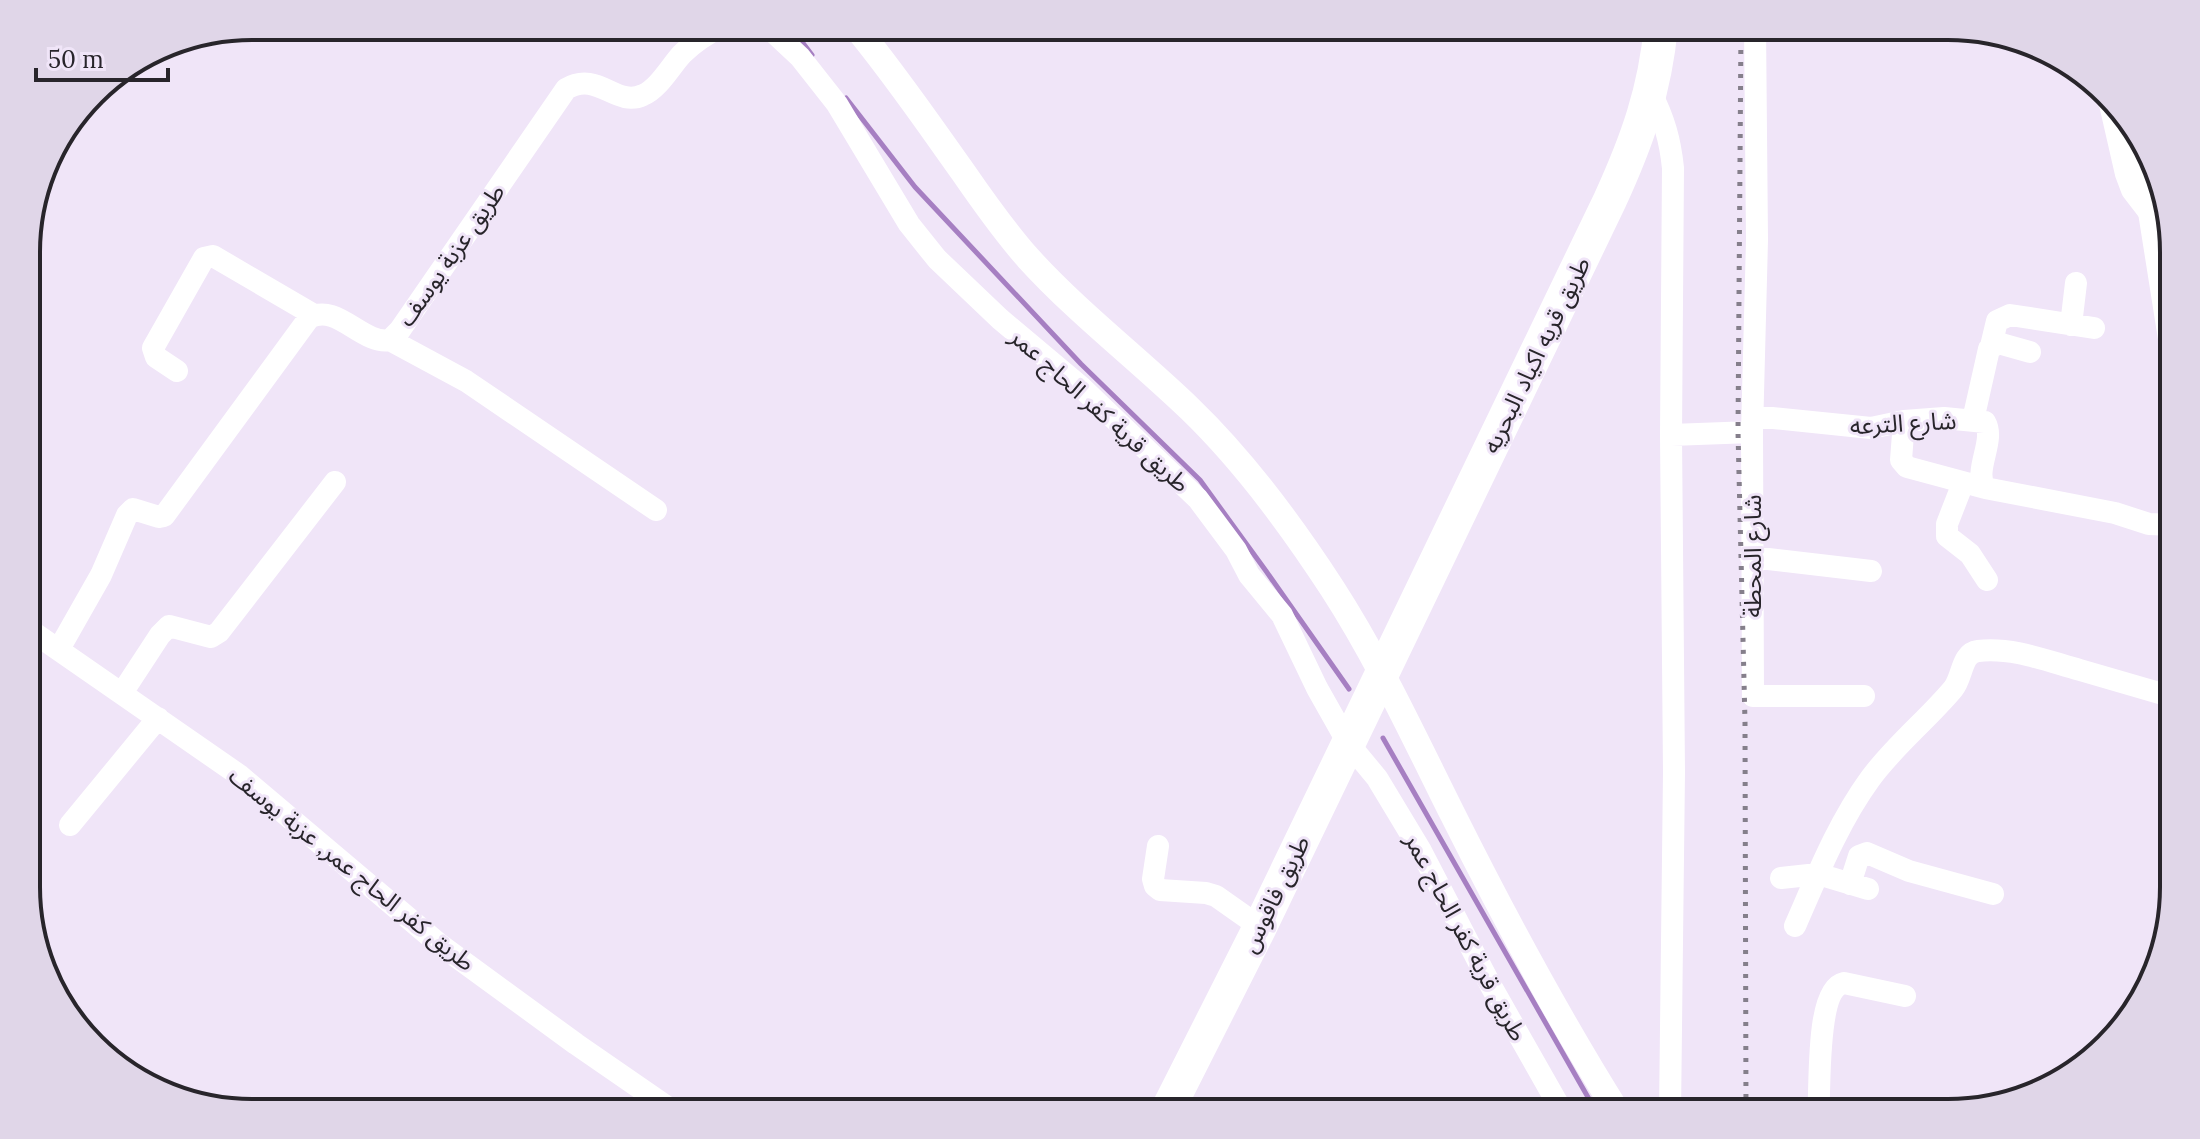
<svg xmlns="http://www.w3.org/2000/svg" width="2200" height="1139" viewBox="0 0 2200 1139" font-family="Lora,'Noto Sans Arabic',serif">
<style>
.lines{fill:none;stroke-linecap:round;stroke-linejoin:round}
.stream{stroke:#a67fc2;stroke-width:5}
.minor{stroke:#fff;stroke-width:22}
.tertiary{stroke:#fff;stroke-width:26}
.primary{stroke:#fff;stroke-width:34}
.rail{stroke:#857f8b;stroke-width:5;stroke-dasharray:4 8;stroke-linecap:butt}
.labels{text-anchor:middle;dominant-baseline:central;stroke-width:6;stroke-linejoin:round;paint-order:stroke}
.street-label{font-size:24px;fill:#28252b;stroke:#f0e5f8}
.rim{fill:none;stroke:#28252b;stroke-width:4}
</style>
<rect width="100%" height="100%" fill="#f0e5f8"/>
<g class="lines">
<path class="stream" d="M 790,26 L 812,55
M 846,98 L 915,187 L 1081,364 L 1200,480 L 1266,571 L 1349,689
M 1383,738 L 1597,1113"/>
<path class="minor" d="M 767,26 L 800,57 L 837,104 L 909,224 L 937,259 L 1000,319 L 1081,387 L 1198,499 L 1236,550 L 1249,575 L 1282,615 L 1317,688 L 1348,743 L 1377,778 L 1421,851 L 1491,986 L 1563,1113
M 1755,26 L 1757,240 L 1752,432 L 1753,696 L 1864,696
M 1651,93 C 1664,119 1670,139 1673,168 L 1671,435 L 1674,772 L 1670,1113
M 2110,104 L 2126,174 L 2132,190 L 2152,216
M 2071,325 L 2076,283
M 390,340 L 466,381 L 656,510
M 1991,346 L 1997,321 L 2010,315 L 2094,328
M 177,371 L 156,357 L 153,348 L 204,258 L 213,256 L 314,315
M 1753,416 L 1871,428 L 1904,421 L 1944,418 L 1985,422 C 1996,441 1973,470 1985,488 L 2115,513 L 2149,524 L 2173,525
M 1973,420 L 1989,349 L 1998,343 L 2030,352
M 1904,421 L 1901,460 L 1907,467 L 1985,488
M 1671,435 L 1752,432
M 1963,483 L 1947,524 L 1947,536 L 1970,554 L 1987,580
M 1751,557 L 1871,571
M 27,628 L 239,775 L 439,944 L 576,1044 L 676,1113
M 59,649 L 101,575 L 127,515 L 133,509 L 159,517 L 164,516 L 309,318 C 337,302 362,345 390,340 L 400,330 L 566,89 C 598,70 616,108 643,95 C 659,88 670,67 682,54 C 694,42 708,33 723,26
M 122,693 L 160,635 L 169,626 L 211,637 L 219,632 L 335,482
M 70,825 L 158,718
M 1158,846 L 1153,879 L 1155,886 L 1160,890 L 1206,893 L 1216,896 L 1260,927
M 1781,878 L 1818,874 L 1868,889
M 1850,884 L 1859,856 L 1867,853 L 1909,871 L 1993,894
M 1795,926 C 1817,876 1838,823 1870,779 C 1894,746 1927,720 1953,689 C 1963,677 1961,653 1978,651 C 2013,647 2047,661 2080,670 C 2111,679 2142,688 2173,697
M 1818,1113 C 1821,1088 1815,989 1844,983 L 1905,996"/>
<path class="tertiary" d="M 855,26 C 894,73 928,123 963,172 C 983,201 1004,231 1028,258 C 1077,312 1137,358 1190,409 C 1244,461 1291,525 1332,588 C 1378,659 1414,737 1452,813 C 1503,915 1557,1016 1618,1113
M 2139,136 L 2172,345"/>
<path class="primary" d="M 1166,1113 L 1260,927 L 1610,200 C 1637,141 1655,91 1661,26"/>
<path class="rail" d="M 1741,26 L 1738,432 L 1745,722 L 1746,1113"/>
</g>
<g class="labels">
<g class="street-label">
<text transform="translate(451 255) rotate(-55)">طريق عزبة يوسف</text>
<text transform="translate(1536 355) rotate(-64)">طريق قريه اكياد البحريه</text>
<text transform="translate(1100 410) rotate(42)">طريق قرية كفر الحاج عمر</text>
<text transform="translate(1903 423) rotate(-3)">شارع الترعه</text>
<text transform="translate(1752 556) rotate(-90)">شارع المحطة</text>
<text transform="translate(352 869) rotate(39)">طريق كفر الحاج عمر, عزبة يوسف</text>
<text transform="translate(1275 894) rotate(-64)">طريق فاقوس</text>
<text transform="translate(1466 937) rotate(62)">طريق قرية كفر الحاج عمر</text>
</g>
</g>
<path d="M0 0H2200V1139H0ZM252 40H1948A212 212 0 0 1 2160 252V887A212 212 0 0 1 1948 1099H252A212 212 0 0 1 40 887V252A212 212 0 0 1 252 40Z" fill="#e0d6e8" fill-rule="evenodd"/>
<path class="rim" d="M252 40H1948A212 212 0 0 1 2160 252V887A212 212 0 0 1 1948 1099H252A212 212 0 0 1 40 887V252A212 212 0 0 1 252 40Z"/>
<path d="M36 68v12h132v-12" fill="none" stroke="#28252b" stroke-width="4"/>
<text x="48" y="68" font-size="24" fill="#28252b" stroke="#f0e5f8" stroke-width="6" paint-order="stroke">50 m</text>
</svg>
